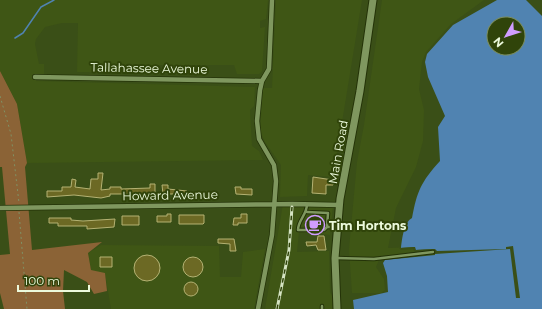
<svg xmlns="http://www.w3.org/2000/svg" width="542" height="309" viewBox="0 0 542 309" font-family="Montserrat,sans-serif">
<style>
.built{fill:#3f5615}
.green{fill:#8b6336}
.water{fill:#5083b1;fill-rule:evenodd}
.pier{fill:#3a4f17}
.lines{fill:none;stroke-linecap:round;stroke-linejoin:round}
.stream{stroke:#5083b1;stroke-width:1.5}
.building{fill:#6c6924;stroke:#b4b273}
.lane-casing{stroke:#243308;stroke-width:4.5}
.street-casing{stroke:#243308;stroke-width:6}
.secondary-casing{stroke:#243308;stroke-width:9}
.path{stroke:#809265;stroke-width:1;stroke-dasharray:2 3;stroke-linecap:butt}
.lane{stroke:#7f975f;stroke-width:2.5}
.street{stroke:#7f975f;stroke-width:4.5}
.secondary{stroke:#7f975f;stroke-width:7}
.rail-casing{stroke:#d5e4c3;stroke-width:3}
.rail{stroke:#30440a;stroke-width:1.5;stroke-dasharray:4.5;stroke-linecap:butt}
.labels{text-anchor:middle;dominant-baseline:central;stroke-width:4;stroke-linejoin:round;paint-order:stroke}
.street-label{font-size:12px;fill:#ecfadc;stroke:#30440a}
.poi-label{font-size:12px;font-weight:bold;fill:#ecfadc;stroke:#30440a;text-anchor:start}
</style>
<rect width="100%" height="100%" fill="#3a4f17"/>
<path class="built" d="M 0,0 L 268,0 L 266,19 L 260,21 L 260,28 L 265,27 L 262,71 L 259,74 L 237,74 L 234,65 L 149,65 L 149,73 L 77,72 L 78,23 L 62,23 L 45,27 L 36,39 L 35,44 L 39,64 L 44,64 L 44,74 L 36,74 L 36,81 L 255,87 L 254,106 L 250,110 L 252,146 L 259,151 L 263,160 L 27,163 L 17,104 L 0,71 Z
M 276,0 L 362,0 L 333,177 L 308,175 L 307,196 L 280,197 L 281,165 L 265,142 L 260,131 L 263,88 L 272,88 Z
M 382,0 L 484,0 L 451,24 L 426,52 L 422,62 L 419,89 L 424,110 L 423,141 L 416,167 L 396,208 L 388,248 L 415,247 L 416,250 L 435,249 L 437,251 L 435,255 L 379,260 L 376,267 L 384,279 L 385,290 L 381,293 L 352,293 L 349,249 L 357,162 L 364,125 Z
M 283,204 L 333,205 L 330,235 L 299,232 L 297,252 L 329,251 L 330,292 L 335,301 L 336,309 L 265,309 Z
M 101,245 L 219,246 L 220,277 L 241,277 L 243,252 L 265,249 L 254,309 L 111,309 L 105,274 L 91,270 L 88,253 Z"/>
<path class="green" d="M 0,71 L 17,104 L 27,163 L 25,167 L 32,250 L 102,242 L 88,253 L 91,270 L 105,273 L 107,291 L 94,294 L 87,282 L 64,270 L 63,291 L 65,309 L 4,309 L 0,293 L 0,255 L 10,254 L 2,167 L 0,167 Z"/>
<path class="water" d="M 497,0 L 526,0 L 542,16 L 542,309 L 354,309 L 353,300 L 388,292 L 387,276 L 383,263 L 385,260 L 435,255 L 435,249 L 415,250 L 415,247 L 401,248 C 402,239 404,222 412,218 C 417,191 421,182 440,161 L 438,127 L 445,116 L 428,77 L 425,62 L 427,54 L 453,25 ZM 494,24 L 518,24 L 518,48 L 494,48 Z"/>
<path class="pier" d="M 513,246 L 520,298 L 516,298 L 510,249 L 435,254 L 390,259 L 389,257 L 433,251 L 415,252 L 413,249 L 401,250 L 399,248 L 415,247 L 416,250 L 435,249 L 437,251 L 506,249 L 506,247 Z"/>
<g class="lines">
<path class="stream" d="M 15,38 L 23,33 L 41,7 L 54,0"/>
</g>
<path class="building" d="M 98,173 L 103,173 L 101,190 L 110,189 L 110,187 L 121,187 L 121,189 L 150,188 L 150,184 L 155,184 L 155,194 L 110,194 L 110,196 L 101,198 L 74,195 L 47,197 L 47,191 L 62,191 L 62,187 L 71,187 L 72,179 L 76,180 L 75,187 L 90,189 L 91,179 L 98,179 Z
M 313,177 L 333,180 L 333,185 L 326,185 L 326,194 L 312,193 Z
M 162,185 L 168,185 L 168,189 L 187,191 L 187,197 L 183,197 L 181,194 L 163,194 Z
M 235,187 L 241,187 L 241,189 L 252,189 L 252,195 L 236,194 Z
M 167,214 L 171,214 L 171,222 L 157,222 L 157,216 L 167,216 Z
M 241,214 L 247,214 L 247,223 L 238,223 L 238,225 L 233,225 L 234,218 L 241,218 Z
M 179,215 L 204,215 L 204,223 L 203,224 L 179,224 Z
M 122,216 L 139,216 L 139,225 L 122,225 Z
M 49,218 L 71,218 L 71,220 L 83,221 L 115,219 L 114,227 L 87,229 L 87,226 L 58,226 L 58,223 L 49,223 Z
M 318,236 L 324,236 L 326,250 L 318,250 L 316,245 L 307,246 L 306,242 L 317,242 Z
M 218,239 L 234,239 L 236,251 L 230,251 L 230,244 L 218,243 Z
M134 268a13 13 0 1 1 26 0a13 13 0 1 1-26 0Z
M 100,257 L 112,257 L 112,267 L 100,267 Z
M183 267a10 10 0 1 1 20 0a10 10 0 1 1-20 0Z
M184 289a7 7 0 1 1 14 0a7 7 0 1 1-14 0Z"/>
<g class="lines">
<defs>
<path id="lane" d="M 307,204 C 307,215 298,220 298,230 L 324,230 L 327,227 L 338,227
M 307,212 L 328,213 L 327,227
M 336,258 L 374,259 L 433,252
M 322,306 L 322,309"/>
<path id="street" d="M 35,77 L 262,81
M 0,208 L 292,204 L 340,205
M 258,309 L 272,235 L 276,181 L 274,165 L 259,139 L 257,121 L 260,90 L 262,81 L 269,69 L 272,0"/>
<path id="secondary" d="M 337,309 L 335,258 L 340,199 L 360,91 L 373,0"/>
</defs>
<use href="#lane" class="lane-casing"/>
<use href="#street" class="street-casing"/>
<use href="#secondary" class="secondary-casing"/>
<path class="path" d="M 0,96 L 11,134 L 19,203
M 19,212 L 27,309"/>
<use href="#lane" class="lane"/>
<use href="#street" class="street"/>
<use href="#secondary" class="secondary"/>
<defs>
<path id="rail" d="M 277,309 L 289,250 L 292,207"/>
</defs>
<use href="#rail" class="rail-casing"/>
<use href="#rail" class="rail"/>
</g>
<defs>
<symbol id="cafe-ring" viewBox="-11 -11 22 22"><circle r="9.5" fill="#30440a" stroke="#d09dff" stroke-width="1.5"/><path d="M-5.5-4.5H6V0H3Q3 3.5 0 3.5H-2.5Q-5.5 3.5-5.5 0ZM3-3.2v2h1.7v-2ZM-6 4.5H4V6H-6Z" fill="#d09dff"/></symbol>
</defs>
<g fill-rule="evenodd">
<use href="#cafe-ring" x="304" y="214" width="22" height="22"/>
</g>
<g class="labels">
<g class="street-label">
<text transform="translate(149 68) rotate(1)">Tallahassee Avenue</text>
<text transform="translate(338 152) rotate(-80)">Main Road</text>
<text transform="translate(170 195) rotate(-1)">Howard Avenue</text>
</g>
<g class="poi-label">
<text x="329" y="225">Tim Hortons</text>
</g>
</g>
<g transform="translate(506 36) rotate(231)"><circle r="19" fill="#30440a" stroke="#7b8d5e"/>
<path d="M0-3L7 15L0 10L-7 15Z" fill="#d09dff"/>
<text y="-6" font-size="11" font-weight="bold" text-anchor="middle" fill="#ecfadc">N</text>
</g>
<path d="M18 285v6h71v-6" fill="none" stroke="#ecfadc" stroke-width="2"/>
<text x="24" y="285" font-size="12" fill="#ecfadc" stroke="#30440a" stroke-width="3" paint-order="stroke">100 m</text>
</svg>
